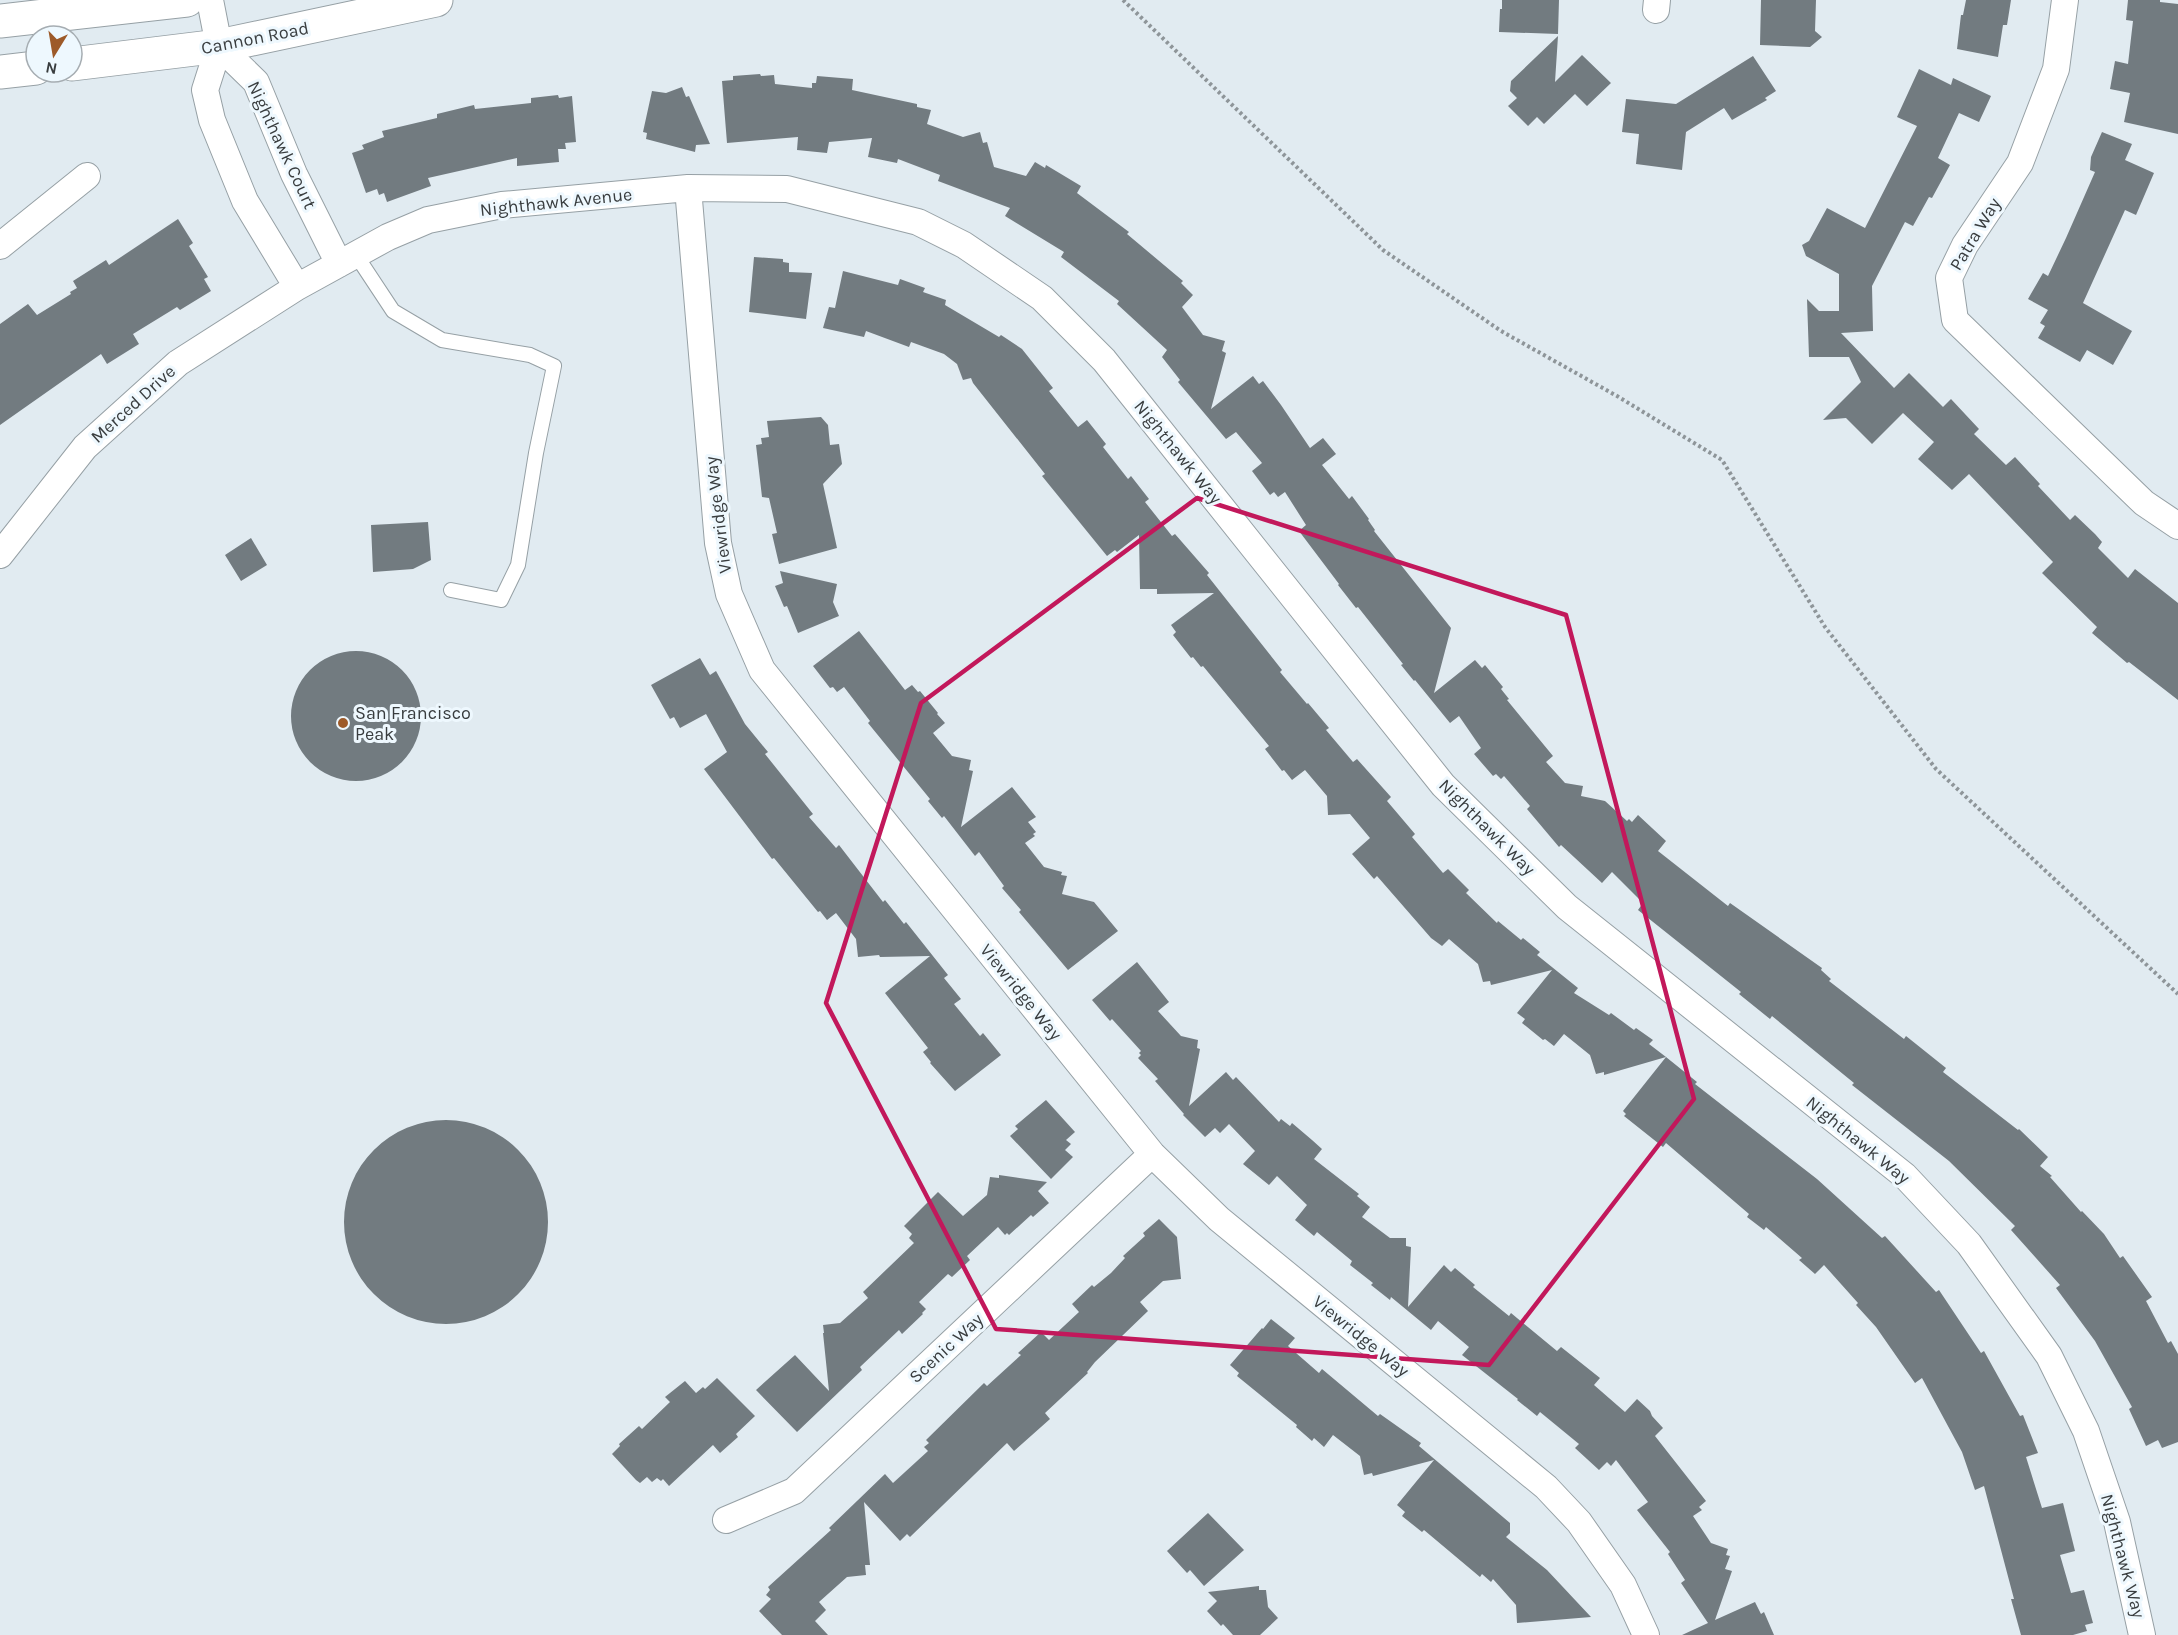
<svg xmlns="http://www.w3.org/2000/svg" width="2178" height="1635" viewBox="0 0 2178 1635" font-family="Karla,sans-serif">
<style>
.building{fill:#727b80}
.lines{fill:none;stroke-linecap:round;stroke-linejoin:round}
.service-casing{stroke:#96a0a5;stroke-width:16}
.minor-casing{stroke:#96a0a5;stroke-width:28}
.secondary-casing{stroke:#96a0a5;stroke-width:35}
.path{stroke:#8e9599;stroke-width:4;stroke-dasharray:3 3;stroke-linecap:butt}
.service{stroke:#fff;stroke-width:14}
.minor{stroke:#fff;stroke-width:26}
.secondary{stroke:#fff;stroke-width:33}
.marked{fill:none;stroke:#c2185b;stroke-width:4.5;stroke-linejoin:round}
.poi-dot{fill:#9d5a29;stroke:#eef8fe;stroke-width:2}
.labels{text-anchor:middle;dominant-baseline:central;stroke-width:6;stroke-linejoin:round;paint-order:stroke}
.street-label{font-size:18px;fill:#393d3f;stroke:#eef8fe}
.poi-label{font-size:18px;fill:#393d3f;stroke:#eef8fe;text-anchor:start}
</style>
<rect width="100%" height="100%" fill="#e1ebf1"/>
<path class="building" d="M 1502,0 L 1559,0 L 1558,34 L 1499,32 L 1500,9 L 1502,9 Z
M 1761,0 L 1816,0 L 1815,31 L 1822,37 L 1810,47 L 1760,45 Z
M 1966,0 L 2011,0 L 2007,25 L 2003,25 L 1998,57 L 1957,49 L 1961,15 L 1963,15 Z
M 2128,0 L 2160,0 L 2160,2 L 2178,4 L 2178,134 L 2124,122 L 2130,93 L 2110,89 L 2115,61 L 2128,64 L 2133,21 L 2126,20 Z
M 1558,36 L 1555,82 L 1582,55 L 1611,83 L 1587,106 L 1575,94 L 1544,124 L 1537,117 L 1528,126 L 1508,106 L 1517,98 L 1510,91 L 1511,81 Z
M 1753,56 L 1776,91 L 1765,98 L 1767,100 L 1732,120 L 1724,108 L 1686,132 L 1682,170 L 1636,164 L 1639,134 L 1622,132 L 1626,99 L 1676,104 Z
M 1919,69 L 1951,85 L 1953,78 L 1991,96 L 1979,122 L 1959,113 L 1938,158 L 1950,165 L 1932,198 L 1929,197 L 1913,226 L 1905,222 L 1872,286 L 1873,331 L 1841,333 L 1894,388 L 1909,373 L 1943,407 L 1951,399 L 1979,429 L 1974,434 L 2006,465 L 2015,457 L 2040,484 L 2038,486 L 2070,520 L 2075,515 L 2095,534 L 2102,542 L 2098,548 L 2128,578 L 2135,569 L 2178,603 L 2178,700 L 2129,662 L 2127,663 L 2092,633 L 2097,627 L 2042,573 L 2053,562 L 1969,474 L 1952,490 L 1918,459 L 1934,442 L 1903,413 L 1872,444 L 1846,418 L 1823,420 L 1861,382 L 1849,357 L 1809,357 L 1807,299 L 1819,311 L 1839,311 L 1839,274 L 1806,256 L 1802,245 L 1809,241 L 1827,208 L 1865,228 L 1917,126 L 1897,117 Z
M 760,74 L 761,76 L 774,75 L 775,84 L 812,88 L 812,83 L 816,83 L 817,76 L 853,79 L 852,90 L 917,104 L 917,107 L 931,110 L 927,124 L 963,137 L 980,132 L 983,143 L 987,142 L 994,167 L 1026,176 L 1035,162 L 1045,168 L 1046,165 L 1081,186 L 1077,193 L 1129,232 L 1127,234 L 1183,281 L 1181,283 L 1193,295 L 1182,307 L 1203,335 L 1225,341 L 1222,351 L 1226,353 L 1211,409 L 1253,376 L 1259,384 L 1263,381 L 1281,405 L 1310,448 L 1323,438 L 1336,454 L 1322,465 L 1349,499 L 1352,496 L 1369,519 L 1368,520 L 1375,530 L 1374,531 L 1451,628 L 1434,693 L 1475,660 L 1482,668 L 1485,665 L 1503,687 L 1501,689 L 1509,699 L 1507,700 L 1553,756 L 1546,762 L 1565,783 L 1583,786 L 1581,796 L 1605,801 L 1627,821 L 1629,819 L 1632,822 L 1638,815 L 1666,841 L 1658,851 L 1728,906 L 1730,903 L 1822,968 L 1821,970 L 1831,979 L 1829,981 L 1904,1039 L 1906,1036 L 1946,1068 L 1943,1072 L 2018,1130 L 2019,1129 L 2048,1157 L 2040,1166 L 2052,1176 L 2050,1177 L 2081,1212 L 2082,1211 L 2104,1234 L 2120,1258 L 2123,1256 L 2152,1297 L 2146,1301 L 2168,1343 L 2171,1341 L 2178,1354 L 2178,1442 L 2162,1448 L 2158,1440 L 2146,1446 L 2129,1409 L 2132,1407 L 2095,1341 L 2056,1288 L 2060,1285 L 2011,1230 L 2015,1226 L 1949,1161 L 1852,1085 L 1854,1083 L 1772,1016 L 1770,1019 L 1739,994 L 1741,992 L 1638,910 L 1643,903 L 1612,872 L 1602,883 L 1561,845 L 1559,847 L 1527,809 L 1530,806 L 1504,776 L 1501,779 L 1496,774 L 1493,776 L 1474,754 L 1481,748 L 1459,716 L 1450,723 L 1415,680 L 1414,681 L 1401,665 L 1403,664 L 1358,607 L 1356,608 L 1338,585 L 1339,584 L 1299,531 L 1306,525 L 1285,492 L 1278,497 L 1274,492 L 1270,495 L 1252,471 L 1262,463 L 1236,432 L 1226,439 L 1178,382 L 1180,380 L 1162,357 L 1167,350 L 1117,304 L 1119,301 L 1061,257 L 1064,252 L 1005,216 L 1010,208 L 938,181 L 940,175 L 898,159 L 897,163 L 868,157 L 872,138 L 829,142 L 827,153 L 797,150 L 798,137 L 727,143 L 722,81 L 733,80 L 733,76 Z
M 682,87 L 686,97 L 689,96 L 710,144 L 696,145 L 695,152 L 646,139 L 647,133 L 643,132 L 652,91 L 666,93 Z
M 558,95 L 559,98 L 572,96 L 576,142 L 565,143 L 566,149 L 558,149 L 559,162 L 517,166 L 517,158 L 428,178 L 431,186 L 387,202 L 384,193 L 379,195 L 377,189 L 366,193 L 352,153 L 364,149 L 362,145 L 384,137 L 382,131 L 437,118 L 437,114 L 474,105 L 475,109 L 531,103 L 531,98 Z
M 2102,132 L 2132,144 L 2125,160 L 2154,173 L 2136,215 L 2125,210 L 2083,303 L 2132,331 L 2113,365 L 2087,350 L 2080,362 L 2038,338 L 2045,326 L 2040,323 L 2048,310 L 2028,299 L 2043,273 L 2048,276 L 2066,238 L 2095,172 L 2090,170 L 2091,157 Z
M 178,219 L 193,243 L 189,246 L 208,277 L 204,279 L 211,291 L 180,310 L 177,307 L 133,334 L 139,344 L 107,364 L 101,354 L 0,425 L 0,324 L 28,304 L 37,315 L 71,294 L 70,292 L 77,288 L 73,281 L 106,260 L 109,265 Z
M 754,257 L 783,259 L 783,262 L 789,263 L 789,272 L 812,273 L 806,319 L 749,312 Z
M 843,271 L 898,285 L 900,279 L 925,288 L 923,292 L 946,300 L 945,305 L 999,337 L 1001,335 L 1022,349 L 1053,388 L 1049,391 L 1078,427 L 1087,420 L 1106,444 L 1103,447 L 1128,479 L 1131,476 L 1149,499 L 1145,502 L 1172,536 L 1175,534 L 1209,573 L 1207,575 L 1282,670 L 1280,672 L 1307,704 L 1308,703 L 1329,728 L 1326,730 L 1353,762 L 1357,759 L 1391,797 L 1387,801 L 1415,834 L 1412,837 L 1443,873 L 1448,869 L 1469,890 L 1466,893 L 1497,923 L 1498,921 L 1521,940 L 1523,938 L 1540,952 L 1537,955 L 1578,988 L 1574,993 L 1609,1015 L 1611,1013 L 1634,1030 L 1636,1028 L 1653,1040 L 1649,1044 L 1666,1057 L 1604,1075 L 1604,1072 L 1596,1074 L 1590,1055 L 1564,1034 L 1554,1046 L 1545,1039 L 1543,1040 L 1522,1023 L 1525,1019 L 1517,1013 L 1552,970 L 1491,985 L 1490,981 L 1483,982 L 1478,964 L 1449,939 L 1442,946 L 1431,938 L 1377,876 L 1374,879 L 1352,854 L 1370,838 L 1350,814 L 1328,815 L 1327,796 L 1305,770 L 1292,780 L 1284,770 L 1282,771 L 1265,749 L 1269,746 L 1203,666 L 1201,667 L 1193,657 L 1191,658 L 1173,635 L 1176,632 L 1171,625 L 1214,593 L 1157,594 L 1157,589 L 1140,589 L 1139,535 L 1117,552 L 1115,550 L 1107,556 L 1042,476 L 1045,474 L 973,383 L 971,378 L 963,380 L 957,364 L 944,354 L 911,342 L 909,347 L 866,331 L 864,337 L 823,328 L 829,307 L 835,308 Z
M 821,417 L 828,425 L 830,445 L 839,444 L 842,464 L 823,484 L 837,548 L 779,564 L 772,534 L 777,533 L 769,498 L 762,497 L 756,445 L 762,444 L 761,438 L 769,437 L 767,421 Z
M 428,522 L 431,560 L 413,569 L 373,572 L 371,525 Z
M 251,538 L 267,565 L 241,581 L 225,555 Z
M 780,571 L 837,584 L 833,602 L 839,616 L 798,633 L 787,606 L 784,607 L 775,586 L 783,583 Z
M 859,631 L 905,690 L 912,685 L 918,692 L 920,691 L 938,713 L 937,714 L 945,723 L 933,733 L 952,756 L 971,760 L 969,770 L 973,771 L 961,827 L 1012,787 L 1036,817 L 1028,822 L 1036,832 L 1033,834 L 1035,836 L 1025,843 L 1044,867 L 1062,872 L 1061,875 L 1067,876 L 1062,894 L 1094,902 L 1118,931 L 1068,970 L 1019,912 L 1021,910 L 1002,888 L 1004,886 L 979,852 L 975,856 L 944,816 L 942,818 L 928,801 L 930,799 L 868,723 L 870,721 L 844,687 L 837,692 L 833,687 L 830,688 L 813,666 Z
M291 716a65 65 0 1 1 130 0a65 65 0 1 1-130 0Z
M 700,658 L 710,675 L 716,671 L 745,724 L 768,752 L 765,754 L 813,814 L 809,817 L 836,848 L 839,845 L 883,902 L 885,900 L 904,924 L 906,922 L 948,975 L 944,978 L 961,999 L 954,1004 L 980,1036 L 983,1033 L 1001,1055 L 955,1091 L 930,1063 L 931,1062 L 923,1052 L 928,1048 L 885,993 L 930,956 L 880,957 L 879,955 L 858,957 L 856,939 L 836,913 L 827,920 L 820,911 L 818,912 L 774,858 L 772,859 L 704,769 L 727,752 L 706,714 L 680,728 L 674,717 L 670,719 L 651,685 Z
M 1137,962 L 1169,1002 L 1158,1011 L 1181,1036 L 1198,1040 L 1197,1048 L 1200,1049 L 1189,1106 L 1226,1072 L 1233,1080 L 1236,1077 L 1279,1122 L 1281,1119 L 1290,1126 L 1292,1123 L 1312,1140 L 1322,1149 L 1314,1159 L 1359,1194 L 1357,1196 L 1370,1207 L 1362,1217 L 1390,1238 L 1406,1238 L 1406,1246 L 1411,1247 L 1408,1307 L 1444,1265 L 1451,1272 L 1455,1268 L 1475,1285 L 1473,1287 L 1509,1316 L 1511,1313 L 1557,1351 L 1561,1347 L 1600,1378 L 1594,1385 L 1625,1412 L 1637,1399 L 1650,1411 L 1652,1416 L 1663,1428 L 1655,1436 L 1706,1501 L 1699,1507 L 1702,1510 L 1693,1516 L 1711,1543 L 1728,1549 L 1726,1555 L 1730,1556 L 1725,1569 L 1732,1571 L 1715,1620 L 1755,1602 L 1761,1614 L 1764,1612 L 1774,1635 L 1682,1635 L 1708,1623 L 1681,1583 L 1685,1580 L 1668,1554 L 1670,1552 L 1637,1510 L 1648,1502 L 1616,1460 L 1611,1466 L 1607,1462 L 1599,1470 L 1575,1448 L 1579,1444 L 1540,1412 L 1537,1416 L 1517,1400 L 1518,1399 L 1462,1355 L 1469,1347 L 1438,1321 L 1431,1330 L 1391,1297 L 1390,1300 L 1371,1285 L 1373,1283 L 1350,1265 L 1352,1261 L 1317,1232 L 1314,1236 L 1295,1220 L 1307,1205 L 1277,1176 L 1269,1185 L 1243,1164 L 1255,1151 L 1229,1124 L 1220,1133 L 1215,1128 L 1205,1137 L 1183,1115 L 1184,1114 L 1155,1081 L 1158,1079 L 1138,1058 L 1141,1055 L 1139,1053 L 1141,1051 L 1112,1019 L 1110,1021 L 1092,1000 Z
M 1666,1057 L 1697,1082 L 1695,1084 L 1817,1179 L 1882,1238 L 1885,1236 L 1936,1292 L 1939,1290 L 1981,1353 L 1984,1351 L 2020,1416 L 2023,1415 L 2038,1453 L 2026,1457 L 2042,1508 L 2063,1503 L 2075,1551 L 2060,1555 L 2071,1593 L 2084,1590 L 2093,1623 L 2085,1625 L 2087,1631 L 2073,1635 L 2021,1635 L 2011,1599 L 2014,1599 L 1984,1486 L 1975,1490 L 1962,1452 L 1922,1378 L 1915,1383 L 1876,1327 L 1856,1305 L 1858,1303 L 1824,1265 L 1815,1274 L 1799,1260 L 1802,1258 L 1766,1227 L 1764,1230 L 1747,1217 L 1749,1214 L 1666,1143 L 1663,1147 L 1624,1116 L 1626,1114 L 1623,1111 Z
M 1046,1100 L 1075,1132 L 1066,1140 L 1071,1144 L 1065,1150 L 1073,1157 L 1051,1179 L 1010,1136 L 1018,1129 L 1015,1126 Z
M344 1222a102 102 0 1 1 204 0a102 102 0 1 1-204 0Z
M 999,1175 L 1047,1182 L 1038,1191 L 1049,1203 L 1033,1217 L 1031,1215 L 1009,1235 L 1007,1233 L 1005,1235 L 998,1227 L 967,1256 L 970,1260 L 952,1277 L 948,1274 L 919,1302 L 926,1309 L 922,1313 L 923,1314 L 902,1334 L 899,1330 L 860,1367 L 862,1370 L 797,1432 L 756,1390 L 795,1355 L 829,1391 L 823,1333 L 824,1333 L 823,1325 L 840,1323 L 868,1298 L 863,1292 L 914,1243 L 909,1238 L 912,1234 L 904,1226 L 938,1192 L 963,1216 L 987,1195 L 990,1177 L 999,1178 Z
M 1159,1219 L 1177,1237 L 1181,1279 L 1163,1281 L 1140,1302 L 1148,1311 L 1095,1362 L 1087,1372 L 1088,1373 L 1045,1413 L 1050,1419 L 1014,1451 L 1007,1443 L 910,1537 L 907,1534 L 900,1541 L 864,1502 L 870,1565 L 865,1565 L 866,1575 L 847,1577 L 819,1602 L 826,1610 L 815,1621 L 828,1635 L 782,1635 L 759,1611 L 771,1599 L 766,1595 L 770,1590 L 768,1587 L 831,1530 L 829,1528 L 885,1474 L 893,1483 L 928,1451 L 924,1447 L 929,1443 L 926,1440 L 984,1383 L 987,1386 L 1021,1355 L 1018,1353 L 1041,1332 L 1049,1340 L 1079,1312 L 1072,1304 L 1092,1285 L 1094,1287 L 1111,1273 L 1125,1258 L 1123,1256 L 1145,1236 L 1143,1233 Z
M 1271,1319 L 1295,1338 L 1288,1346 L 1319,1373 L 1322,1369 L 1378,1416 L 1380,1414 L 1421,1443 L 1419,1446 L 1510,1523 L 1510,1533 L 1506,1537 L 1547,1570 L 1591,1617 L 1517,1623 L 1516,1605 L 1493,1579 L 1491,1582 L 1482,1574 L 1480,1577 L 1424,1530 L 1422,1532 L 1402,1516 L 1405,1512 L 1397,1505 L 1434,1460 L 1373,1476 L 1372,1473 L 1364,1475 L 1360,1456 L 1333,1435 L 1324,1447 L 1314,1438 L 1312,1441 L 1296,1427 L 1297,1425 L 1237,1376 L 1239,1373 L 1230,1365 L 1262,1328 L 1263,1329 Z
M 717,1378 L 755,1416 L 736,1434 L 738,1437 L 720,1453 L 713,1445 L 669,1486 L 663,1479 L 661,1481 L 657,1478 L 652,1482 L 647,1477 L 640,1483 L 636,1480 L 612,1454 L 620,1446 L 619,1444 L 639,1426 L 642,1429 L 670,1402 L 665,1397 L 685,1381 L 696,1393 L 703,1387 L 705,1389 Z
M 1208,1513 L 1244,1550 L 1204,1586 L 1190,1570 L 1187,1573 L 1167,1551 Z
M 1259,1586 L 1259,1590 L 1266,1590 L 1268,1607 L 1278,1618 L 1260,1635 L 1233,1635 L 1223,1624 L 1221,1626 L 1207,1611 L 1217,1601 L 1208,1592 Z"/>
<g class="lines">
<defs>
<path id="service" d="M 356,255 L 393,311 L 442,340 L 530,355 L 554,366 L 536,453 L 518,565 L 501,600 L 451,590"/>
<path id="minor" d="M 210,0 L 219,46
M 2065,0 L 2056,69 L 2020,163 L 1965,245 L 1949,278 L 1955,320 L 2144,503 L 2178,526
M 1656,10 L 1657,0
M 219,46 L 205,90 L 212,120 L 245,201 L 297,287
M 219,46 L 256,82 L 294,174 L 339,264
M 688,188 L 718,543 L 729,594 L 762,670 L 1152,1154 L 1219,1219 L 1546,1487 L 1579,1522 L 1623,1585 L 1646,1635
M 0,246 L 87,176
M 0,555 L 85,447 L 178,363 L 297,287 L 388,237 L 428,220 L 502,205 L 688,188 L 787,189 L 918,222 L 964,245 L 1042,298 L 1104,360 L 1443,785 L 1567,907 L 1905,1176 L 1969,1244 L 2049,1356 L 2086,1431 L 2117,1522 L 2142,1635
M 726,1520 L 794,1491 L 1152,1154"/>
<path id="secondary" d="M 0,21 L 187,0
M 72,64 L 219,46 L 436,0
M 0,72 L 36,68"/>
</defs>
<use href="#service" class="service-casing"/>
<use href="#minor" class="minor-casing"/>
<use href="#secondary" class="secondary-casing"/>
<path class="path" d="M 1123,0 L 1383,250 L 1501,331 L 1617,396 L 1722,460 L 1825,627 L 1936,769 L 2178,994"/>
<use href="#service" class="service"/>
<use href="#minor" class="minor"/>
<use href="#secondary" class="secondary"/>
</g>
<path class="marked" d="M 1197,498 L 1566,615 L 1694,1099 L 1489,1365 L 996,1329 L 826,1003 L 921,703 Z"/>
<circle class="poi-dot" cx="343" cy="723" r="6"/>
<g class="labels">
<g class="street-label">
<text transform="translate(255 38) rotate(-11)">Cannon Road</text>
<text transform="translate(282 145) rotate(65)">Nighthawk Court</text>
<text transform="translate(556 202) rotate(-6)">Nighthawk Avenue</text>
<text transform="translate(1975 234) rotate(-59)">Patra Way</text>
<text transform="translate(133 404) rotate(-42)">Merced Drive</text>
<text transform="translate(1178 452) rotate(51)">Nighthawk Way</text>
<text transform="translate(718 515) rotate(-97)">Viewridge Way</text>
<text transform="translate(1487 827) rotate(45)">Nighthawk Way</text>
<text transform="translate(1021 992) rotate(51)">Viewridge Way</text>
<text transform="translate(1858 1140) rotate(39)">Nighthawk Way</text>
<text transform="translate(1361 1336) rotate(39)">Viewridge Way</text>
<text transform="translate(946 1348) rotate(-43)">Scenic Way</text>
<text transform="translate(2123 1556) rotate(75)">Nighthawk Way</text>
</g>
<g class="poi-label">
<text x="355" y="713">San Francisco<tspan x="355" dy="21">Peak</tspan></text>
</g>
</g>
<g transform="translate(54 54) rotate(191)"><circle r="28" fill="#eef8fe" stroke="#a6adb2" stroke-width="1.5"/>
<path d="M0-4.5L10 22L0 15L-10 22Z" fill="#9d5a29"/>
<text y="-9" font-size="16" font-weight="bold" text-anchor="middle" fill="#393d3f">N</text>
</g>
</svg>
